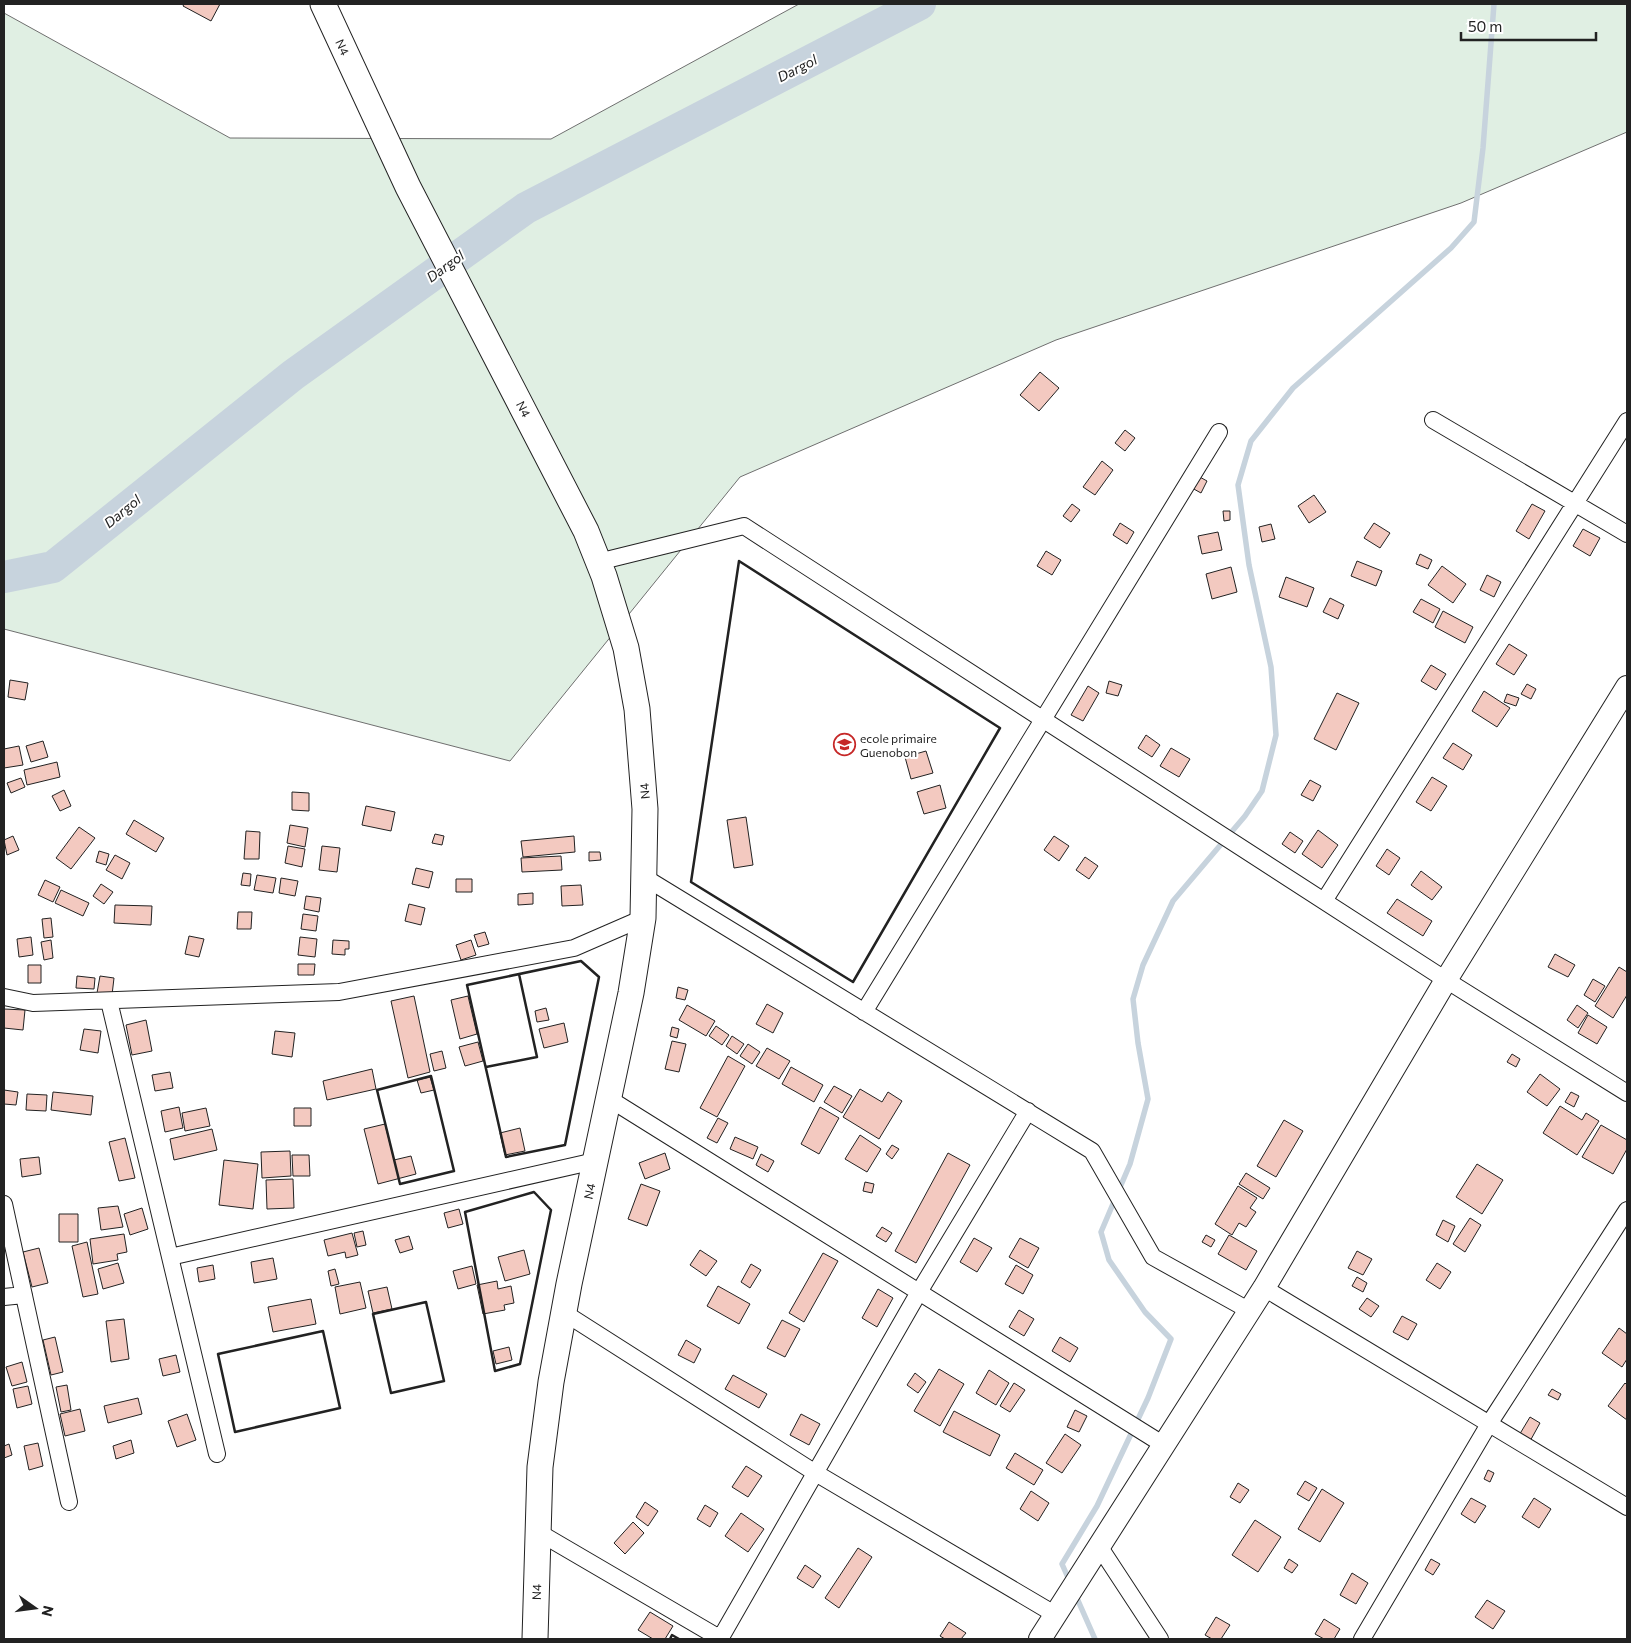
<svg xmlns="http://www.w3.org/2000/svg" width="1631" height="1643" viewBox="0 0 1631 1643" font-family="Commissioner,sans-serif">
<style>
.green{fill:#e0efe3;stroke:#6f6f6f}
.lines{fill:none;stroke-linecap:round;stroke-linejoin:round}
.stream{stroke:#c7d3dd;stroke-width:5.5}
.river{stroke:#c7d3dd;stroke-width:32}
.building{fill:#f3c9c0;stroke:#222}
.minor-casing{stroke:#222;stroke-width:18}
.secondary-casing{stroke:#222;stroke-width:24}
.primary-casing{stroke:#222;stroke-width:27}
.minor{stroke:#fff;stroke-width:16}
.secondary{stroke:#fff;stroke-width:22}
.primary{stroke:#fff;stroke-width:25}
.wall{stroke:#222;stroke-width:2.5}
.labels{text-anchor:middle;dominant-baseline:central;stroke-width:4;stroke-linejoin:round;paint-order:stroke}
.street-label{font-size:12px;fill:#222;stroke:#fff}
.poi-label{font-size:12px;fill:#222;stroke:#fff;text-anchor:start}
.water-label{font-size:14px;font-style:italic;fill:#222;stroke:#fff}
</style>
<rect width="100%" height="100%" fill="#fff"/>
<path class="green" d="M 799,4 L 1627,4 L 1627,132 L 1461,203 L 1056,340 L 740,477 L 510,761 L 4,629 L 4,13 L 230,138 L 551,139 Z"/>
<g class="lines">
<path class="stream" d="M 1070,1582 L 1062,1564 L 1097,1506 L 1148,1398 L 1171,1339 L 1145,1312 L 1109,1260 L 1101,1232 L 1130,1164 L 1148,1099 L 1138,1043 L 1133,999 L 1143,965 L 1173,901 L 1245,816 L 1262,791 L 1276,735 L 1271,667 L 1249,565 L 1238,485 L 1251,441 L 1293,388 L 1451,248 L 1474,222 L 1483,148 L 1494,4
M 1076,1596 L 1095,1639"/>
<path class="river" d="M 4,577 L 53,567 L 293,375 L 526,208 L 920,4"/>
</g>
<path class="building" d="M 184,4 L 220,4 L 211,21 L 183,6 Z
M 1040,372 L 1059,388 L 1039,411 L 1020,395 Z
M 1125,430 L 1135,438 L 1125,451 L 1115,443 Z
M 1102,461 L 1113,470 L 1095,495 L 1083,487 Z
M 1198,476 L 1207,481 L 1201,493 L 1192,488 Z
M 1314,495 L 1326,512 L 1309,523 L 1298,506 Z
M 1072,504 L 1080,510 L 1071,522 L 1063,516 Z
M 1532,504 L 1545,511 L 1529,539 L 1516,531 Z
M 1223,511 L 1230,511 L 1230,520 L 1224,521 Z
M 1120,523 L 1134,532 L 1127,544 L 1113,535 Z
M 1374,523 L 1390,533 L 1380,548 L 1364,538 Z
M 1271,524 L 1275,539 L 1262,542 L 1259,527 Z
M 1583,529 L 1600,538 L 1590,556 L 1573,546 Z
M 1218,532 L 1222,550 L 1202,554 L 1198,536 Z
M 1046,551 L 1061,560 L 1052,575 L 1037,566 Z
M 1420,554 L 1432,560 L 1428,569 L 1416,564 Z
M 1357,561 L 1382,571 L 1376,586 L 1351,576 Z
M 1442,566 L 1466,584 L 1453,603 L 1428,585 Z
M 1231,567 L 1237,592 L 1212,599 L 1206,574 Z
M 1487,575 L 1501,582 L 1494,597 L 1480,590 Z
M 1286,577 L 1314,588 L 1307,607 L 1279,597 Z
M 1330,598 L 1344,605 L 1338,619 L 1323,612 Z
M 1421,599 L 1440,609 L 1433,623 L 1413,612 Z
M 1443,611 L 1473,627 L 1465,643 L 1435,627 Z
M 1509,644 L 1527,655 L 1514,675 L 1496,664 Z
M 1431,665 L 1446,674 L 1436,690 L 1421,681 Z
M 10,680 L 28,683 L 25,700 L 8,697 Z
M 1109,681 L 1122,685 L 1118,696 L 1106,693 Z
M 1527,684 L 1536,689 L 1531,699 L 1521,694 Z
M 1088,686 L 1099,693 L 1083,721 L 1071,715 Z
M 1484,691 L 1510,708 L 1497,727 L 1472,711 Z
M 1337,693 L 1359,703 L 1336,750 L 1314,739 Z
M 1507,694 L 1519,698 L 1516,706 L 1504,702 Z
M 1146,735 L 1160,745 L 1152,757 L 1138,748 Z
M 43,741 L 48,757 L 31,762 L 26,746 Z
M 1453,743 L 1472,755 L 1463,770 L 1443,758 Z
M 19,746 L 23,765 L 4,768 L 4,749 Z
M 1171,748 L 1190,759 L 1179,777 L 1160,766 Z
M 926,751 L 933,773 L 911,779 L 905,757 Z
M 57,762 L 60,777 L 27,785 L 24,770 Z
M 1432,777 L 1447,786 L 1431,811 L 1416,802 Z
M 21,778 L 25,787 L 11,793 L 7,783 Z
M 1310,780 L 1321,786 L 1313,801 L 1301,795 Z
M 940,785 L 946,808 L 924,814 L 917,792 Z
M 64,790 L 71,806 L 60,811 L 52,796 Z
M 292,792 L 309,793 L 309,811 L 292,810 Z
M 366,806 L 395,812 L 391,831 L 362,825 Z
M 746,817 L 753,865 L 734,868 L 727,820 Z
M 134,820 L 164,838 L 156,852 L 126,834 Z
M 290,825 L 308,828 L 305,847 L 287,843 Z
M 79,827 L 95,838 L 71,869 L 56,858 Z
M 1318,830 L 1338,845 L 1322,868 L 1302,854 Z
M 246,831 L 260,832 L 259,859 L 244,859 Z
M 1290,832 L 1303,841 L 1295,853 L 1282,844 Z
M 435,834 L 444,836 L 442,845 L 432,843 Z
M 13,836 L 19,850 L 7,855 L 4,840 Z
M 574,836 L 575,852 L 523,857 L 521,841 Z
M 1054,836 L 1069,846 L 1059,861 L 1044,850 Z
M 288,846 L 305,849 L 302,867 L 285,863 Z
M 322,846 L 340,848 L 337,872 L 319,870 Z
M 1387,849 L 1400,858 L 1389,875 L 1376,866 Z
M 99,851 L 109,854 L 106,865 L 96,862 Z
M 589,852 L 600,852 L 601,860 L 589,861 Z
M 115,855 L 130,863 L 122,879 L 106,870 Z
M 561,856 L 562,870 L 522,872 L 521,858 Z
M 1085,857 L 1098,866 L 1089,879 L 1076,870 Z
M 416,868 L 433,872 L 429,888 L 412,884 Z
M 1421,871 L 1442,887 L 1432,900 L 1411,885 Z
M 243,873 L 251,874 L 250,886 L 241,885 Z
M 257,875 L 276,878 L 273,893 L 254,890 Z
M 281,878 L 298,881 L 295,896 L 279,893 Z
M 456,879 L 472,879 L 472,892 L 456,892 Z
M 45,880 L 60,887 L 53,902 L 38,895 Z
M 101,884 L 113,892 L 104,904 L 93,896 Z
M 581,885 L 583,905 L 562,906 L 561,886 Z
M 61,890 L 89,903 L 83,916 L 55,903 Z
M 533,893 L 533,904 L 518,905 L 518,894 Z
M 306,896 L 321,898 L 319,912 L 304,909 Z
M 1397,899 L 1432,921 L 1423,936 L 1387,913 Z
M 409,904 L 425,908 L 421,925 L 405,921 Z
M 115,905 L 152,906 L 151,925 L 114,923 Z
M 238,912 L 252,912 L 251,929 L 237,929 Z
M 303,914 L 318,916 L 316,931 L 301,929 Z
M 51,918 L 53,937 L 44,938 L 42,919 Z
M 485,932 L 489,944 L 478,947 L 474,935 Z
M 189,936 L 204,939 L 199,957 L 185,954 Z
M 31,937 L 33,955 L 19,957 L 17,939 Z
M 300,937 L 317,939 L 315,957 L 298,955 Z
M 51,940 L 53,958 L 44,960 L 41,942 Z
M 333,940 L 349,941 L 349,949 L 345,949 L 345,955 L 332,954 Z
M 471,940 L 476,955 L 461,960 L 456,945 Z
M 1555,954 L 1575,965 L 1568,977 L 1548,967 Z
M 298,964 L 315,964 L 314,975 L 298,975 Z
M 28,965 L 41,965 L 41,983 L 28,983 Z
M 1619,967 L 1627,972 L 1627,995 L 1613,1018 L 1595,1006 Z
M 77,976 L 95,978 L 94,989 L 76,988 Z
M 100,976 L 114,978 L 112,995 L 97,993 Z
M 1593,979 L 1605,986 L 1595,1002 L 1584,995 Z
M 678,987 L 688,990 L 685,1000 L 676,998 Z
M 414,996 L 430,1072 L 408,1078 L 391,1001 Z
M 468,996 L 477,1034 L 460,1039 L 451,1000 Z
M 767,1004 L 783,1013 L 773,1033 L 756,1024 Z
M 687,1005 L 715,1021 L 706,1036 L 679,1020 Z
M 1577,1005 L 1588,1013 L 1578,1028 L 1567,1020 Z
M 546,1008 L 549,1020 L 537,1022 L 535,1011 Z
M 4,1009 L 25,1010 L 23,1030 L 4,1028 Z
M 1588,1015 L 1607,1027 L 1597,1044 L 1578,1033 Z
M 146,1020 L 152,1051 L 132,1055 L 126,1025 Z
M 564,1023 L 568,1042 L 544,1048 L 539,1029 Z
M 716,1026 L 729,1035 L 722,1045 L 709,1036 Z
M 672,1027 L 679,1029 L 677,1038 L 670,1036 Z
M 84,1029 L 101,1031 L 98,1053 L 80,1050 Z
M 275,1031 L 295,1033 L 292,1057 L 272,1054 Z
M 732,1036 L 744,1044 L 737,1054 L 726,1046 Z
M 672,1041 L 686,1044 L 679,1072 L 665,1069 Z
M 478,1042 L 483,1061 L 465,1066 L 459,1047 Z
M 748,1044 L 760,1052 L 752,1064 L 740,1056 Z
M 767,1048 L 790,1061 L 779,1079 L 756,1066 Z
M 442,1051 L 446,1068 L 434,1071 L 430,1054 Z
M 1512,1054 L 1520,1059 L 1516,1067 L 1507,1062 Z
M 728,1056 L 745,1066 L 717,1117 L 700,1108 Z
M 791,1067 L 823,1085 L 814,1102 L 782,1084 Z
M 372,1069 L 376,1089 L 327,1100 L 323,1081 Z
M 170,1072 L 173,1088 L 155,1091 L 152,1075 Z
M 1540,1074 L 1560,1089 L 1547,1106 L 1527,1092 Z
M 430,1077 L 434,1090 L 421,1093 L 417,1080 Z
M 834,1086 L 852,1096 L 842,1113 L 824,1102 Z
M 860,1089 L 882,1102 L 888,1092 L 902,1101 L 879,1139 L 843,1117 Z
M 4,1090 L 18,1092 L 16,1105 L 4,1104 Z
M 53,1092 L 93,1096 L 91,1115 L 51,1110 Z
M 1571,1092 L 1579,1096 L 1574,1107 L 1565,1102 Z
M 27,1094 L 47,1095 L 46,1111 L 26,1110 Z
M 1560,1106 L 1582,1120 L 1586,1113 L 1599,1121 L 1577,1155 L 1543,1133 Z
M 179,1107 L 183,1128 L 165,1132 L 161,1111 Z
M 820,1107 L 839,1118 L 819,1154 L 801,1144 Z
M 206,1108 L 210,1126 L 185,1131 L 182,1113 Z
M 294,1108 L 311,1108 L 311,1126 L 294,1126 Z
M 718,1118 L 728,1123 L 717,1143 L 707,1138 Z
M 1284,1120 L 1303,1131 L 1276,1177 L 1257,1166 Z
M 385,1124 L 394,1160 L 411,1156 L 416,1174 L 378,1184 L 364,1129 Z
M 1601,1125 L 1627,1140 L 1627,1149 L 1613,1174 L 1582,1157 Z
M 520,1128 L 525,1151 L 505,1155 L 500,1133 Z
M 212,1129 L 217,1150 L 174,1160 L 170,1139 Z
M 860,1135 L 881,1149 L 867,1172 L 845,1159 Z
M 735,1137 L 758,1147 L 753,1159 L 730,1149 Z
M 125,1138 L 135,1178 L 119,1181 L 109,1142 Z
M 892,1145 L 899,1149 L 892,1159 L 886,1154 Z
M 290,1151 L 291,1176 L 262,1178 L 261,1152 Z
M 665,1153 L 670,1169 L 645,1179 L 639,1163 Z
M 948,1153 L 970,1165 L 916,1263 L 895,1251 Z
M 761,1154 L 774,1161 L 768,1172 L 756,1165 Z
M 292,1155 L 309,1155 L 310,1176 L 293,1176 Z
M 39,1157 L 41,1174 L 22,1177 L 20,1159 Z
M 224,1160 L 258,1164 L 253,1209 L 219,1205 Z
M 1477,1164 L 1503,1180 L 1482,1214 L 1456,1197 Z
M 1246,1173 L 1270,1188 L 1263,1199 L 1239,1184 Z
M 293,1179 L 294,1208 L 267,1209 L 266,1180 Z
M 865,1182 L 874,1184 L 872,1193 L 863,1191 Z
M 641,1184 L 660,1191 L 647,1226 L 628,1219 Z
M 1238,1186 L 1257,1198 L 1250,1208 L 1256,1212 L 1246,1227 L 1239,1223 L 1232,1235 L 1215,1224 Z
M 118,1206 L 123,1227 L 101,1230 L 98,1208 Z
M 142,1208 L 148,1229 L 130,1235 L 124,1214 Z
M 459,1209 L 463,1224 L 448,1228 L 444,1213 Z
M 59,1214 L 78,1214 L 78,1242 L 59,1242 Z
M 1470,1218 L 1481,1225 L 1465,1252 L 1453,1244 Z
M 1443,1220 L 1455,1226 L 1448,1242 L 1436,1235 Z
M 882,1227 L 892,1233 L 886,1242 L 876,1236 Z
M 363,1231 L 366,1245 L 357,1247 L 354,1233 Z
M 352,1233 L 358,1255 L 346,1258 L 345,1252 L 328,1256 L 324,1240 Z
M 124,1234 L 127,1252 L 117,1254 L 118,1260 L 93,1264 L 90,1239 Z
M 1206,1235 L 1215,1240 L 1211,1247 L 1202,1242 Z
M 1229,1235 L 1257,1251 L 1246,1270 L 1218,1254 Z
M 409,1236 L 413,1249 L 400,1253 L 395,1240 Z
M 974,1238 L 992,1248 L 977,1272 L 960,1262 Z
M 1020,1238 L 1039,1248 L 1028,1268 L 1009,1257 Z
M 87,1242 L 98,1294 L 83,1297 L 72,1246 Z
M 39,1248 L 48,1283 L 32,1287 L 23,1252 Z
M 524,1250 L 530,1274 L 505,1281 L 498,1257 Z
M 700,1250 L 717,1261 L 706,1276 L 690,1265 Z
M 1357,1251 L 1372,1259 L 1363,1275 L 1348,1268 Z
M 823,1253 L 838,1261 L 804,1322 L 789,1313 Z
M 273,1258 L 277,1279 L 254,1283 L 251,1262 Z
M 118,1263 L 124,1283 L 103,1289 L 98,1269 Z
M 1437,1263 L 1451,1272 L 1440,1289 L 1426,1280 Z
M 751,1264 L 761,1270 L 750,1288 L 741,1282 Z
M 213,1265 L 215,1279 L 199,1282 L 197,1268 Z
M 1016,1265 L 1033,1275 L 1023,1294 L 1005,1284 Z
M 472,1266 L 476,1284 L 458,1289 L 453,1271 Z
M 335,1269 L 339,1284 L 331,1286 L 328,1271 Z
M 1357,1277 L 1367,1283 L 1363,1292 L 1352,1286 Z
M 497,1281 L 498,1289 L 511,1286 L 514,1303 L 504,1305 L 505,1310 L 483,1314 L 477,1285 Z
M 360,1282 L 366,1308 L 340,1314 L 335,1287 Z
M 718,1286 L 750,1304 L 739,1324 L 707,1306 Z
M 387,1287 L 392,1309 L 373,1313 L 368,1291 Z
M 878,1289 L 893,1298 L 877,1327 L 862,1318 Z
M 1367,1298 L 1379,1306 L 1371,1317 L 1359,1309 Z
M 311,1299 L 316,1324 L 273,1332 L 268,1307 Z
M 1019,1310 L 1034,1319 L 1024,1336 L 1009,1327 Z
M 1402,1316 L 1417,1324 L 1408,1340 L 1393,1332 Z
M 124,1319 L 129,1359 L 111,1362 L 106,1321 Z
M 782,1320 L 800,1329 L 785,1357 L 767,1348 Z
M 1619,1328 L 1627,1334 L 1627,1359 L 1622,1367 L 1602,1353 Z
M 55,1337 L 63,1372 L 51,1375 L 43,1340 Z
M 1060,1337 L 1078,1348 L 1070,1362 L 1052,1351 Z
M 686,1340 L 701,1349 L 694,1363 L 678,1355 Z
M 509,1347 L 512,1360 L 496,1364 L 493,1351 Z
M 176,1355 L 180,1372 L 163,1376 L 159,1359 Z
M 22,1362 L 27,1382 L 12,1386 L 6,1367 Z
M 939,1369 L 964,1384 L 940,1426 L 914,1411 Z
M 989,1370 L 1009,1383 L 996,1405 L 976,1393 Z
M 915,1373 L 926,1382 L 918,1393 L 907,1385 Z
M 733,1375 L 767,1394 L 759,1408 L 725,1389 Z
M 1014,1383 L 1025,1390 L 1010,1412 L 1000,1406 Z
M 1625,1383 L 1627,1385 L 1627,1420 L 1608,1406 Z
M 67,1385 L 71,1410 L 61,1412 L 56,1387 Z
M 28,1386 L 32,1404 L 17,1408 L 13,1389 Z
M 1552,1389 L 1561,1394 L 1558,1400 L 1548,1395 Z
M 138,1398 L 142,1414 L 108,1423 L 104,1406 Z
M 80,1409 L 85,1431 L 65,1436 L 60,1414 Z
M 1075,1410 L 1087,1416 L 1079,1432 L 1067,1427 Z
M 954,1411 L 1000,1435 L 990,1456 L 943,1432 Z
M 187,1414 L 196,1440 L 177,1447 L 168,1421 Z
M 801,1414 L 820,1424 L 809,1445 L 790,1435 Z
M 1530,1417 L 1540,1423 L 1529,1443 L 1518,1437 Z
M 1065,1434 L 1081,1445 L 1062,1473 L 1046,1463 Z
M 131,1440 L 134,1453 L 116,1459 L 113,1446 Z
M 38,1443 L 43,1466 L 29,1470 L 24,1446 Z
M 9,1444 L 12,1455 L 4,1458 L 4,1446 Z
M 1015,1453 L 1043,1470 L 1034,1485 L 1006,1468 Z
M 746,1466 L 762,1476 L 748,1497 L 732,1487 Z
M 1488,1470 L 1494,1473 L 1490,1482 L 1484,1479 Z
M 1305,1481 L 1317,1488 L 1309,1501 L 1297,1494 Z
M 1238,1483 L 1249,1490 L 1240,1503 L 1230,1497 Z
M 1322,1489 L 1344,1503 L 1320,1542 L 1298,1529 Z
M 1031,1491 L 1049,1503 L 1038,1521 L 1020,1509 Z
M 1471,1498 L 1486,1506 L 1475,1523 L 1461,1514 Z
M 1534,1498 L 1551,1509 L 1539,1528 L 1522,1517 Z
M 645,1502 L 658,1511 L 648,1526 L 636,1517 Z
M 705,1505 L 718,1513 L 710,1527 L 697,1519 Z
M 741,1513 L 764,1529 L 748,1552 L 725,1536 Z
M 1255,1520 L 1281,1537 L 1258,1572 L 1232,1555 Z
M 633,1522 L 644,1533 L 625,1554 L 614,1543 Z
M 858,1548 L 872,1557 L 839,1608 L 825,1598 Z
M 1289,1559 L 1298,1565 L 1292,1573 L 1284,1568 Z
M 1431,1559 L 1440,1564 L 1433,1575 L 1425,1570 Z
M 805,1565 L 821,1576 L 813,1588 L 797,1578 Z
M 1352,1573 L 1368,1583 L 1356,1604 L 1340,1595 Z
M 1487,1600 L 1505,1611 L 1493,1629 L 1475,1617 Z
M 650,1612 L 673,1626 L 665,1639 L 653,1639 L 638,1630 Z
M 1216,1617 L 1230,1625 L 1221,1639 L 1212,1639 L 1205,1635 Z
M 1324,1619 L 1340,1629 L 1334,1639 L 1324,1639 L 1315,1634 Z
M 949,1622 L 966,1633 L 961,1639 L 945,1639 L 940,1636 Z"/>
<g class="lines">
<defs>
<path id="minor" d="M 1433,420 L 1627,534
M 598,562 L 744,526 L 1446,980 L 1627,1093
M 644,877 L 1092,1151 L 1153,1257 L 1250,1311
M 1324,901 L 1627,421
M 4,997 L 33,1003 L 339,992 L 574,948 L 643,918
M 109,1001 L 217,1454
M 864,1012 L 1219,432
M 608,1098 L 1164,1445
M 4,1204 L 69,1502
M 170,1257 L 595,1161
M 1264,1288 L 1627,1507
M 4,1297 L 24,1295
M 563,1312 L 814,1472 L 1056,1615
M 538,1532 L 721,1639
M 1099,1546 L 1160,1639
M 720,1639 L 919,1292 L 1028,1111
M 1362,1639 L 1489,1424 L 1627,1210"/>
<path id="secondary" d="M 1040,1639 L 1264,1288 L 1446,980 L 1627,687"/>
<path id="primary" d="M 323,4 L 408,187 L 586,531 L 604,576 L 626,648 L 637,709 L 645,809 L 643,918 L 631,993 L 569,1284 L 551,1382 L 540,1467 L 535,1639"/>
</defs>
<use href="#minor" class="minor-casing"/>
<use href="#secondary" class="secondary-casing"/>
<use href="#primary" class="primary-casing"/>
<use href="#minor" class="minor"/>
<use href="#secondary" class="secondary"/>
<use href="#primary" class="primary"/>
<path class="wall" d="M 739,561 L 1000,728 L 853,982 L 691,882 Z
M 581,961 L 599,977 L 565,1145 L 506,1157 L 467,985 Z
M 486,1067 L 537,1057 L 519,974
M 431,1076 L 454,1171 L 400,1184 L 377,1090 Z
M 534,1192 L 551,1210 L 520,1364 L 495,1371 L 465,1212 Z
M 426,1302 L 444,1381 L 391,1393 L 373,1314 Z
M 323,1331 L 340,1408 L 235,1432 L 218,1354 Z
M 670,1639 L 672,1635 L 679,1639"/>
</g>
<defs>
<symbol id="school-ring" viewBox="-11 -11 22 22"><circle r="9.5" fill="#fff" stroke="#c62828" stroke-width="1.5"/><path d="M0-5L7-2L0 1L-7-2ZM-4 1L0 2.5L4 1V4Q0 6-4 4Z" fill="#c62828"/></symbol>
</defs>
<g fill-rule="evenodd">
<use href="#school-ring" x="832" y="732" width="25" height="25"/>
</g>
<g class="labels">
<g class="street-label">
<text transform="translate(343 47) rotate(65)">N4</text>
<text transform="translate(524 409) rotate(63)">N4</text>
<text transform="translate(644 791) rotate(-95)">N4</text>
<text transform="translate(589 1191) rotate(-78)">N4</text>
<text transform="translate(536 1592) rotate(-88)">N4</text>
</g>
<g class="poi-label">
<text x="860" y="738">ecole primaire<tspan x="860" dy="14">Guenobon</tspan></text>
</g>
<g class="water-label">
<text transform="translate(797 68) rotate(-27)">Dargol</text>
<text transform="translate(445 266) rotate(-36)">Dargol</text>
<text transform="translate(122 511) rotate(-39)">Dargol</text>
</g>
</g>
<rect width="1631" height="1643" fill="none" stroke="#222222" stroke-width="10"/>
<g transform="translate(35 1608) rotate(104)" stroke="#ffffff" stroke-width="4" paint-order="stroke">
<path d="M0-4L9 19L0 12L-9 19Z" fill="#222222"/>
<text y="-8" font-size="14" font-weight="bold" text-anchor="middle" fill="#222222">N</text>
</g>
<path d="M1461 32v8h135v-8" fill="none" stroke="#222222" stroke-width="2.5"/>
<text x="1468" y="32" font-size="15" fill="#222222" stroke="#ffffff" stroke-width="4" paint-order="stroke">50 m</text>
</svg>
